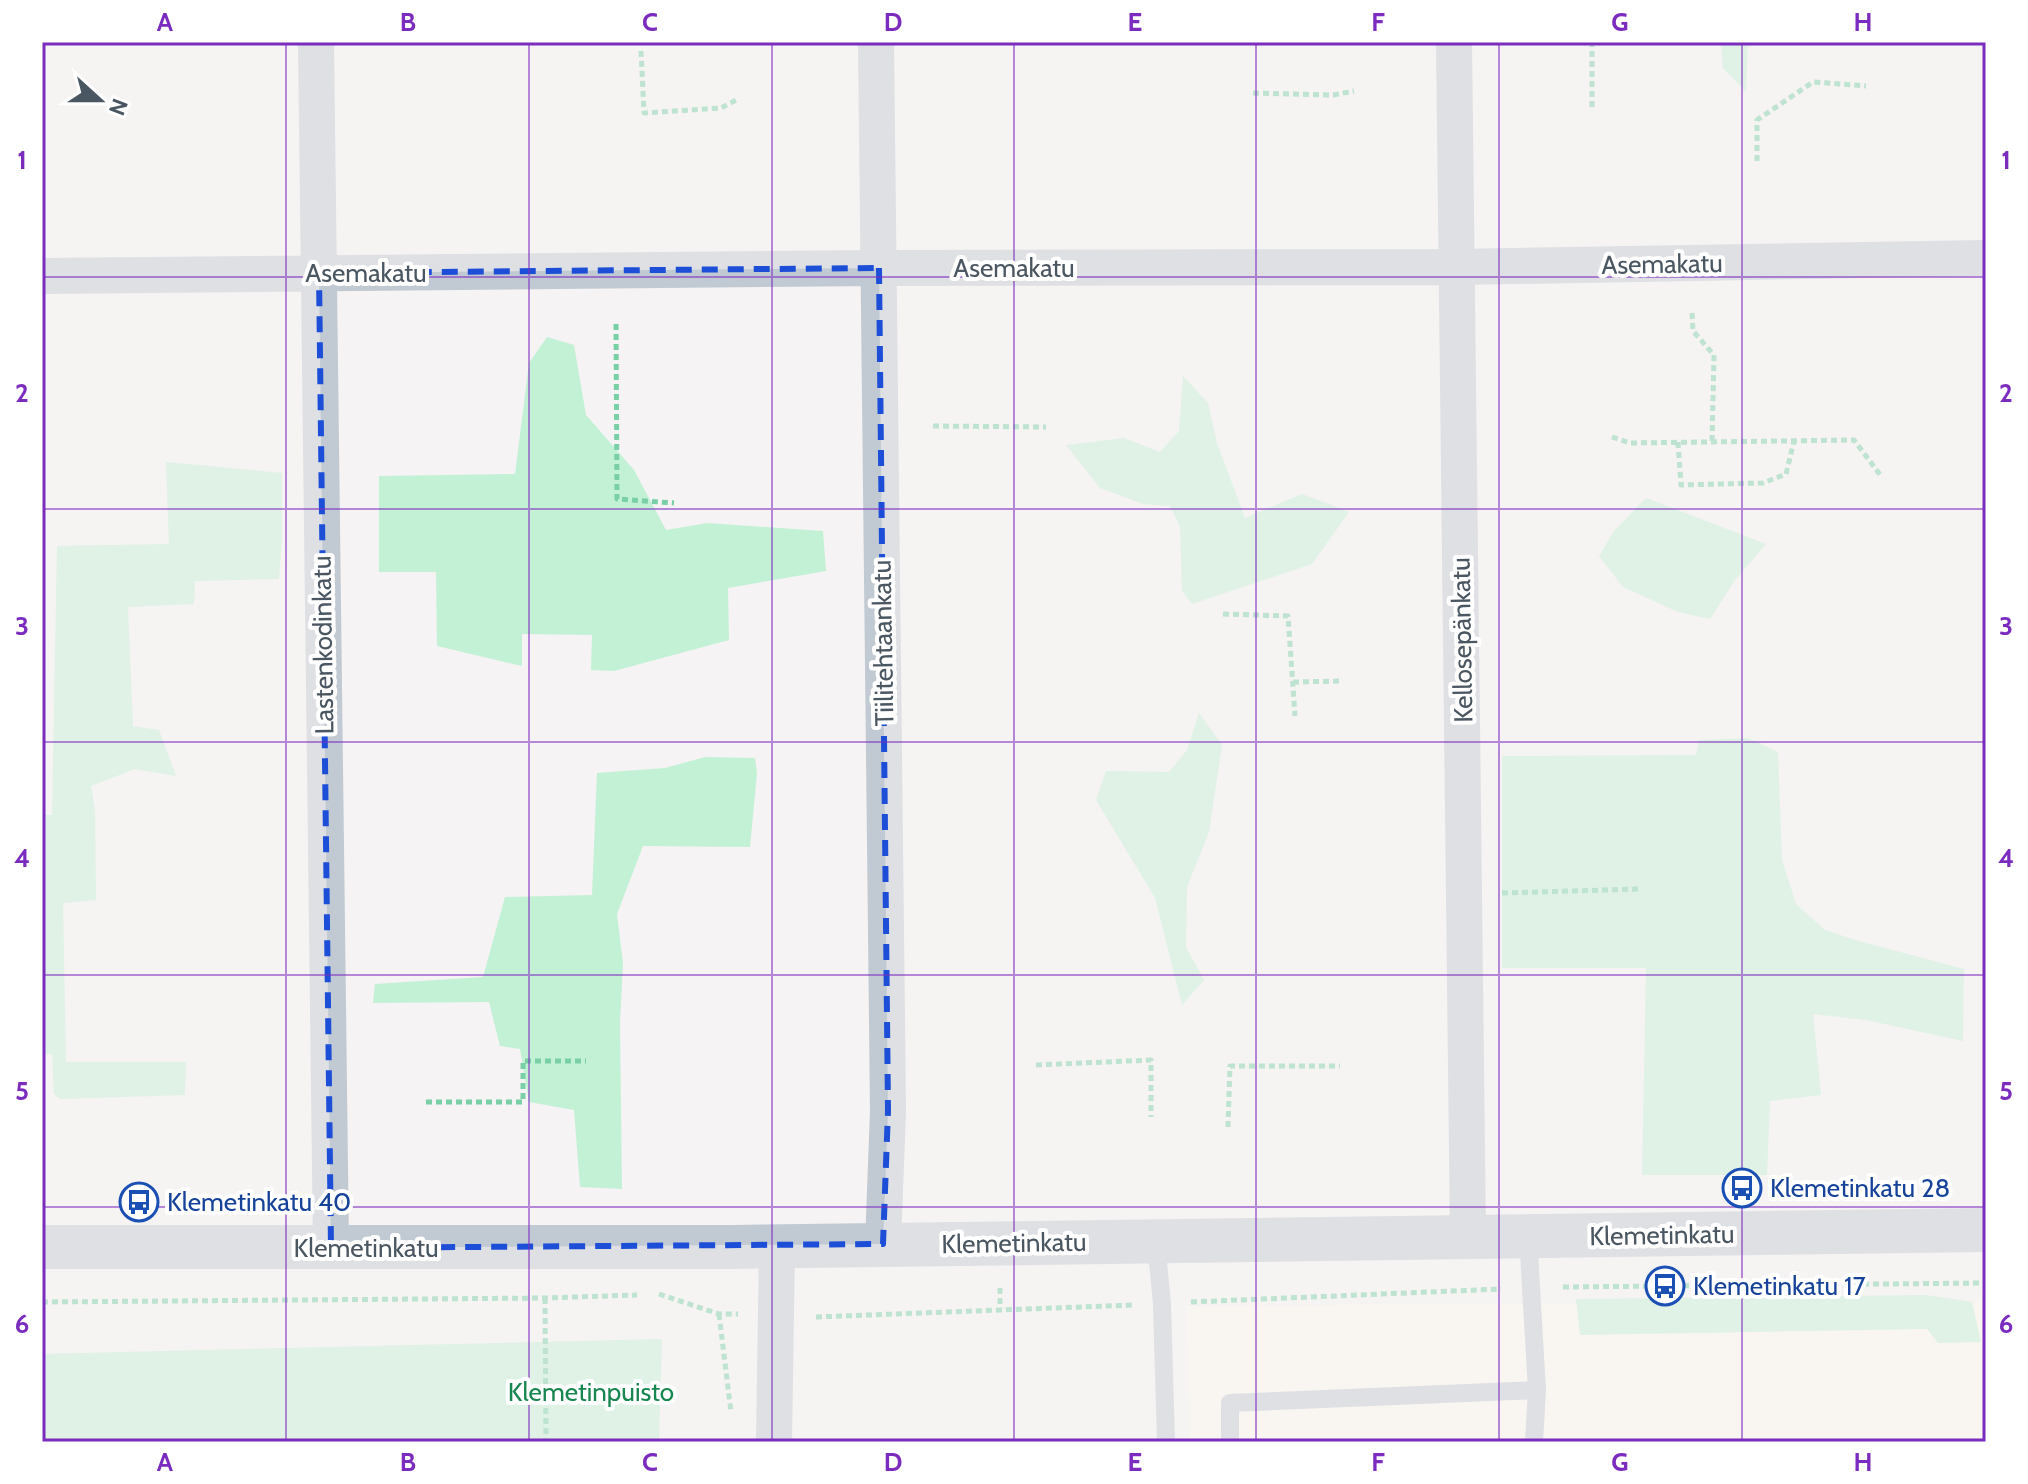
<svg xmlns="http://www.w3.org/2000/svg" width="2028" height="1484" viewBox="0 0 2028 1484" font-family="Cabin,sans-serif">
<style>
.commercial{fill:#fdf9ef}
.green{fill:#c3f1d5}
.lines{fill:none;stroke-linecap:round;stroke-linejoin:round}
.path{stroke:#7ad0a6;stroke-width:5;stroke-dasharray:6 4;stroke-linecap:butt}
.service{stroke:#c1cad2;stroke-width:18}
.minor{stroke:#c1cad2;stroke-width:36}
.tertiary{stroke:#c1cad2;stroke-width:44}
.marked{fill:none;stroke:#1d4ed8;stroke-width:6;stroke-dasharray:16 10;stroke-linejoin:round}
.grid{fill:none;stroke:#7b2cbf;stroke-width:2;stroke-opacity:0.55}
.labels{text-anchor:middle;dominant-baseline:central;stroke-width:8;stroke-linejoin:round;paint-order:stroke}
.street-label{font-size:26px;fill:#4a5661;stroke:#fff}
.transit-label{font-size:26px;fill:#164399;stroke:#fff;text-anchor:start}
.park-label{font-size:26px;fill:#17864f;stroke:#fff}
.neatline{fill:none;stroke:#7b2cbf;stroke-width:3}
.grid-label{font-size:26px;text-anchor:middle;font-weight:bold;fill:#7b2cbf}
</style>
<rect width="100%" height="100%" fill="#f5f3f3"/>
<path class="commercial" d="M 1981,1302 L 1984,1442 L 1190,1442 L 1186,1306 Z"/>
<path class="green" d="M 1721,42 L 1748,42 L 1746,92 L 1723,68 Z
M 547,337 L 574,345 L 586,415 L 634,470 L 666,530 L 708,523 L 823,531 L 826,571 L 728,588 L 729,640 L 614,671 L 591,670 L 592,635 L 522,634 L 522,666 L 437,646 L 436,572 L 379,572 L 379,476 L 515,474 L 529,363 Z
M 1183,376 L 1208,403 L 1217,443 L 1245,518 L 1302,494 L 1349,512 L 1312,564 L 1192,604 L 1182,591 L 1180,527 L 1170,506 L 1143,504 L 1100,488 L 1066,445 L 1124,438 L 1160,452 L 1179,431 Z
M 166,462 L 282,473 L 282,541 L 279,579 L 195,581 L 194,604 L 128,607 L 133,726 L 159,730 L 176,776 L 135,769 L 91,786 L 95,811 L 96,900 L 63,903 L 66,1062 L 186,1062 L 185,1095 L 60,1099 L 54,1094 L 52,1054 L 42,1054 L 42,815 L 52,815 L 57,546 L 169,544 Z
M 1646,498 L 1766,544 L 1735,580 L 1710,619 L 1678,612 L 1623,587 L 1599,556 L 1614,531 Z
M 1199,713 L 1222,745 L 1209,832 L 1187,887 L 1186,947 L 1204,980 L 1182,1005 L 1155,898 L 1096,800 L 1106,771 L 1169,772 L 1187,750 Z
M 1748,738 L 1778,752 L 1782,860 L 1796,904 L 1825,930 L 1855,940 L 1964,969 L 1963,1041 L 1866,1020 L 1813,1014 L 1821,1095 L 1770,1101 L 1767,1175 L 1642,1175 L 1646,968 L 1502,968 L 1502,756 L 1696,755 L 1699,740 Z
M 705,757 L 755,758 L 757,773 L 750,847 L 643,846 L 617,914 L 623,963 L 620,1022 L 622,1189 L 580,1187 L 574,1110 L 529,1102 L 520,1049 L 500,1046 L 489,1002 L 373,1003 L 375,984 L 483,977 L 505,897 L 592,895 L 597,773 L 665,768 Z
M 1926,1295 L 1972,1302 L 1981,1342 L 1938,1343 L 1927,1329 L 1580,1335 L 1576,1299 Z
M 662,1339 L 659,1442 L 42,1442 L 42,1354 Z"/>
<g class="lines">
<path class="path" d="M 641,51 L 644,113 L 721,108 L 738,99
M 1253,93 L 1333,95 L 1354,91
M 1592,107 L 1592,42
M 1757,161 L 1757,120 L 1813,82 L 1866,86
M 1692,313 L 1693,331 L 1714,355 L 1712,442
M 616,324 L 617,499 L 674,503
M 933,426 L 1046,427
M 1612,437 L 1630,443 L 1854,440 L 1881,476
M 1678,442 L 1681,485 L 1763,483 L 1786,474 L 1794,441
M 1223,614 L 1288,616 L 1295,716
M 1293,682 L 1343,681
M 1502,893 L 1640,889
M 1036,1065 L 1151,1060 L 1151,1117
M 426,1102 L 523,1102 L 523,1061 L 586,1061
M 1228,1127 L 1230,1066 L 1340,1066
M 1563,1287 L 1986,1283
M 1000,1288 L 1000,1309
M 659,1294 L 719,1314 L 738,1314
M 545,1298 L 546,1442
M 42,1302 L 545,1298 L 637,1295
M 1191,1302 L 1501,1289
M 719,1314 L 731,1412
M 816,1317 L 1133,1305"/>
<path class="service" d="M 1528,1236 L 1537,1390 L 1534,1442
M 1156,1241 L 1162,1304 L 1166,1442
M 1230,1442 L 1230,1403 L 1537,1390"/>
<path class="minor" d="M 316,42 L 331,1248
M 876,42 L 888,1111 L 883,1244
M 1454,42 L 1468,1237
M 42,276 L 879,268 L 1458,267 L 1986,258
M 774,1442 L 777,1246"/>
<path class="tertiary" d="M 42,1247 L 733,1247 L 1986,1230"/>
</g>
<path d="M0 0H2028V1484H0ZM 879,268 L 888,1111 L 883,1244 L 331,1248 L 319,273 Z" fill="#f5f3f3" fill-opacity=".55" fill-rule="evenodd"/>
<path class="marked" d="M 879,268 L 888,1111 L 883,1244 L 331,1248 L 319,273 Z"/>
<path class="grid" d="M 286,42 L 286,1442M 529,42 L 529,1442M 772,42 L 772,1442M 1014,42 L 1014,1442M 1256,42 L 1256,1442M 1499,42 L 1499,1442M 1742,42 L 1742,1442M 42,277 L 1986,277M 42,509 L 1986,509M 42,742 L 1986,742M 42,975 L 1986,975M 42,1207 L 1986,1207"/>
<defs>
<symbol id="bus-ring" viewBox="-11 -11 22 22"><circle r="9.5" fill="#fff" stroke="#1a4fb4" stroke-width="1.5"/><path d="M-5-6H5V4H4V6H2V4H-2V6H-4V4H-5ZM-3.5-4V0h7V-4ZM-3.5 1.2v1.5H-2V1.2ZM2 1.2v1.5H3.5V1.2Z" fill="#1a4fb4"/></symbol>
</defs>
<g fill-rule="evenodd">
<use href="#bus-ring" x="1720" y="1166" width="44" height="44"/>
<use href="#bus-ring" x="117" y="1180" width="44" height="44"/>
<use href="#bus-ring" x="1643" y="1264" width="44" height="44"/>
</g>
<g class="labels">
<g class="street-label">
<text transform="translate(1662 264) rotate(-1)">Asemakatu</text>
<text x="1014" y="268">Asemakatu</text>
<text x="366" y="273">Asemakatu</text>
<text transform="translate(1462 640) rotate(-91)">Kellosepänkatu</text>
<text transform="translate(883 643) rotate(-91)">Tiilitehtaankatu</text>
<text transform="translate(323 645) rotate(-91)">Lastenkodinkatu</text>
<text transform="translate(1662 1235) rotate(-1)">Klemetinkatu</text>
<text transform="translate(1014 1243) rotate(-1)">Klemetinkatu</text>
<text x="366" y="1248">Klemetinkatu</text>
</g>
<g class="transit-label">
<text x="1770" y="1188">Klemetinkatu 28</text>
<text x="167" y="1202">Klemetinkatu 40</text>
<text x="1693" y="1286">Klemetinkatu 17</text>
</g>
<g class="park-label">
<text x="591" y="1392">Klemetinpuisto</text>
</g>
</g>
<rect width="2028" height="1484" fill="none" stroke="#ffffff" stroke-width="88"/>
<g transform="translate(100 100) rotate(111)" stroke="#ffffff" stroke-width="6" paint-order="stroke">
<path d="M0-6L14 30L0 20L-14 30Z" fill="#4a5661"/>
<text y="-12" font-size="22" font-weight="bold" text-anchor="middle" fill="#4a5661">N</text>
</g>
<rect x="44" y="44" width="1940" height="1396" class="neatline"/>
<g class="grid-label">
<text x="165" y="31">A</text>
<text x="408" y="31">B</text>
<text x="650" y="31">C</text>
<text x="893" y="31">D</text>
<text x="1135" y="31">E</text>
<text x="1378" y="31">F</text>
<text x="1620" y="31">G</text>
<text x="1863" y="31">H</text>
<text x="22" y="169">1</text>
<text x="2006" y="169">1</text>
<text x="22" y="402">2</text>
<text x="2006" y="402">2</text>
<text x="22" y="635">3</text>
<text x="2006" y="635">3</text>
<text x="22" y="867">4</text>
<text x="2006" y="867">4</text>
<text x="22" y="1100">5</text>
<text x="2006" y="1100">5</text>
<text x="22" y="1333">6</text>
<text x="2006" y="1333">6</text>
<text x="165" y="1471">A</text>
<text x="408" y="1471">B</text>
<text x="650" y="1471">C</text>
<text x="893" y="1471">D</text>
<text x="1135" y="1471">E</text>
<text x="1378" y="1471">F</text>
<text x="1620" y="1471">G</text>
<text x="1863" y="1471">H</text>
</g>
</svg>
